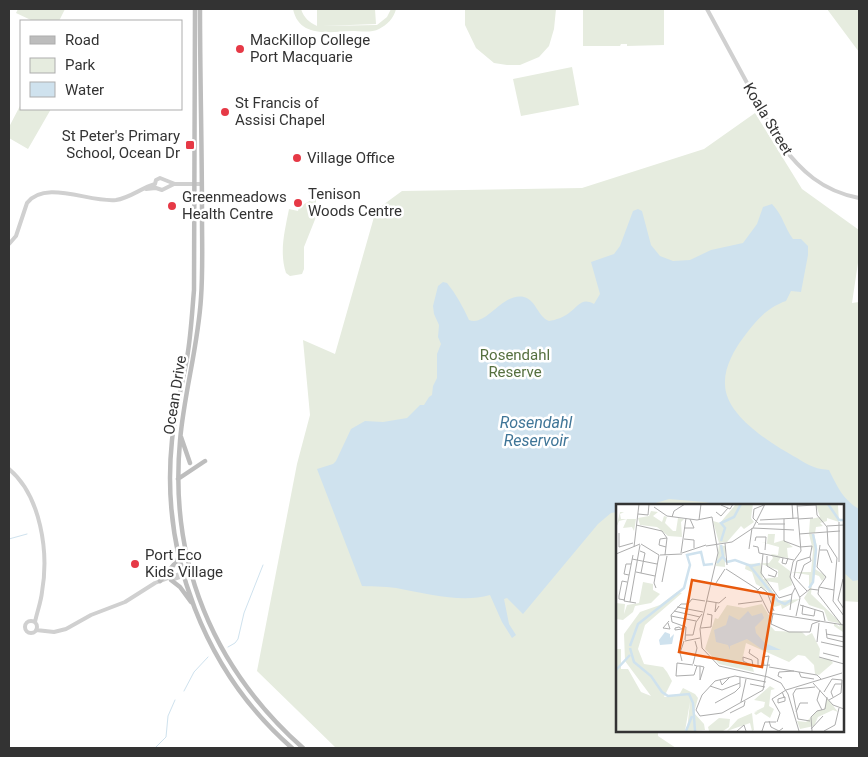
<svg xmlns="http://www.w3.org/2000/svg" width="868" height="757" viewBox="0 0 868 757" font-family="Roboto,sans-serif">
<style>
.green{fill:#e6ecdf}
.water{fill:#cfe2ee}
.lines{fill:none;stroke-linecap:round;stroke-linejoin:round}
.stream{stroke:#cfe2ee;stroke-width:1}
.tertiary{stroke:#d0d0d0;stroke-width:4}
.secondary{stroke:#bdbdbd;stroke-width:4.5}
.poi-dot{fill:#e63946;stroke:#fff;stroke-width:2}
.labels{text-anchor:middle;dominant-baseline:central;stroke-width:5;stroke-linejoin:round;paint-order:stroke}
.poi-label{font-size:15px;fill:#333;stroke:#fff;text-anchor:start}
.street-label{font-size:15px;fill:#333;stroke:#fff}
.park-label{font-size:15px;fill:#56703f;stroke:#fff}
.water-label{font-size:16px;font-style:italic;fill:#3f7597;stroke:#fff}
.inset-river{fill:none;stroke:#cfe2ee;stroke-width:2.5}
.inset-road{fill:none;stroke:#adadad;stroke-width:1}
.view{fill:#e8590c;fill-opacity:0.15;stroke:#e8590c;stroke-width:2.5}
.inset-edge{fill:none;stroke:#333;stroke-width:2.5}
</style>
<rect width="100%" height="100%" fill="#fff"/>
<path class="green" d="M 18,9 L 65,9 L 59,21 L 33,21 L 16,13 Z
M 293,9 L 301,9 C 304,18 309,22 317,26 L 317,9 L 375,9 L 376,24 L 323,26 L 325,26 L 377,25 L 387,17 L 391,9 L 396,9 C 394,18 387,25 379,29 C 372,33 359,31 352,31 C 329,32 299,38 293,9 Z
M 465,9 L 556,9 L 554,29 L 549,46 L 539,57 L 520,65 L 507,65 L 494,63 L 476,48 L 465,25 Z
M 583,9 L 664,9 L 664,45 L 627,46 L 627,44 L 621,44 L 620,46 L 583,46 Z
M 827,9 L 859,9 L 859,52 Z
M 572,67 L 579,105 L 521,116 L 513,79 Z
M 21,104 L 21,109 L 51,109 L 28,149 L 9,138 L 9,127 Z
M 755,113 L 802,189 L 859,230 L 859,256 L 852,303 L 859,302 L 859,602 L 842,601 L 842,506 L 617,506 L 617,731 L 658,731 L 658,736 L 676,748 L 336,748 L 257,671 L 297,464 L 310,415 L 303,340 L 335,354 L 376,210 L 402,191 L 582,188 L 704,149 Z
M 307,189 L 316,189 L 316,217 L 304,247 L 304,269 L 302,274 L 290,276 L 286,273 C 279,252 285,230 289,209 L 298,211 L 299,207 L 313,199 Z"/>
<path class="water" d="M 772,204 C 784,217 784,227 793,239 L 801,239 L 808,246 L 808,255 L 801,292 L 791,291 L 786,301 C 766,308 756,321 743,338 C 734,350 724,368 725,384 C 725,416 772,444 797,458 C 802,461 808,465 814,467 C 818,469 824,469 829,470 C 837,486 843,500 859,509 L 859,580 L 853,581 L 842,571 L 842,506 L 725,506 L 704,502 L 669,499 L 646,506 L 617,506 L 617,512 L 611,513 L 598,524 L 523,614 L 507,598 L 504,599 L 509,624 L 516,635 L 512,638 L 502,622 L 490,595 C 462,603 429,594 401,589 C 389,586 375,587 362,586 L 317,469 L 333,464 L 336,461 L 351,429 L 365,421 L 383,422 L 407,418 L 420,405 L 424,405 L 429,397 L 432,395 L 433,386 L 437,378 L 437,354 L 441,344 L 438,337 L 439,325 L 434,314 L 433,306 L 438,286 L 443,282 L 447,283 C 456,294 463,307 469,320 C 487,327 502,292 524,297 C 536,300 538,317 549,321 C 556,320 564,317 569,313 C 578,307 581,297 594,304 L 600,294 L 591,262 L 614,254 L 620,246 L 633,211 L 638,209 L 642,211 L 651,245 L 660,256 L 673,261 L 690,260 L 711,250 L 743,243 L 757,224 L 763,207 Z"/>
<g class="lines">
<path class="stream" d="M 9,539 L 27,534
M 228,647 L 235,643 L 238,639 L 244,613 L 263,565
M 184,691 L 194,672 L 208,657
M 155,748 L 166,737 L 168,716 L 175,700"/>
<path class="tertiary" d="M 707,9 L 779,142 C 801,171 822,191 859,198
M 146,189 L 156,188 L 162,190 L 174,184
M 9,244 L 16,236 L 27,203 C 45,179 90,203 116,200 C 130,198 141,188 155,184 L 156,180 L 160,178 L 175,184 L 202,184
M 9,469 C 41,496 49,552 42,592 C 41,602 37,612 35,622
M 171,580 L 191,573
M25 627a6 6 0 1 1 12 0a6 6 0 1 1-12 0Z
M 36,630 L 54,632 L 66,629 L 91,615 L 125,602 L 155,583 L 190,570"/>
<path class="secondary" d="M 195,9 L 194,290 C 192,313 191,335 187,358 C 182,385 175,412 172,440 C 160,555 205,672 292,748
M 200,9 C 200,78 202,147 202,216 C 202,243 203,271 201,298 C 198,347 184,393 180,441 C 169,562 213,668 303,748
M 181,437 L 190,463
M 178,479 L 205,461
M 171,580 L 180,587 L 191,602
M 160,581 L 177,561 L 179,556"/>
</g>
<g class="poi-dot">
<circle cx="240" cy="49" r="5"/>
<circle cx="225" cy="112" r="5"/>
<rect x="185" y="140" width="10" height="10" rx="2.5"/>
<circle cx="297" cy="158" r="5"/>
<circle cx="298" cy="203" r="5"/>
<circle cx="172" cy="206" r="5"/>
<circle cx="135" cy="564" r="5"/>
</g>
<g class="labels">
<g class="poi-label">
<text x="250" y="40">MacKillop College<tspan x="250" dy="17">Port Macquarie</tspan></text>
<text x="235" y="103">St Francis of<tspan x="235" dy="17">Assisi Chapel</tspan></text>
<text x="180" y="136" text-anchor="end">St Peter's Primary<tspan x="180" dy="17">School, Ocean Dr</tspan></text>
<text x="307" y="158">Village Office</text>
<text x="308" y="194">Tenison<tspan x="308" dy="17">Woods Centre</tspan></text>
<text x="182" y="197">Greenmeadows<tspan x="182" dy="17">Health Centre</tspan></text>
<text x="145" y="555">Port Eco<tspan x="145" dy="17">Kids Village</tspan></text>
</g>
<g class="street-label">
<text transform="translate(768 119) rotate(59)">Koala Street</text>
<text transform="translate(175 395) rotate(-81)">Ocean Drive</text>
</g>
<g class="park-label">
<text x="515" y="355">Rosendahl<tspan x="515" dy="17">Reserve</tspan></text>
</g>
<g class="water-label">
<text x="536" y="422">Rosendahl<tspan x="536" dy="18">Reservoir</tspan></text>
</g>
</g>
<g transform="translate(616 504)">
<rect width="228" height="228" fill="#fff"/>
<path d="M 120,0 L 137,0 L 135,14 L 138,18 L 128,25 L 125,22 L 111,38 L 103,39 L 97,17 L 104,19 ZM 200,1 L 222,1 L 223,18 L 211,14 L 211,17 L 204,19 L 207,22 L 200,23 L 199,29 L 193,29 L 194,15 L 204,13 ZM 35,7 L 42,8 L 37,12 L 46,18 L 48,12 L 51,13 L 49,19 L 57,27 L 60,27 L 62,14 L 68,15 L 65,18 L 66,33 L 52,32 L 41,23 L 24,21 L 22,14 L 33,12 ZM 4,8 L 8,8 L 4,10 L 5,15 L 20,15 L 18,27 L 16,23 L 7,24 L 11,15 L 3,17 L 0,24 ZM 152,30 L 159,30 L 158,39 L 168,36 L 177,43 L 171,44 L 172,54 L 165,53 L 162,58 L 174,67 L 176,81 L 163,87 L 162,79 L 150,77 L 163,97 L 184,95 L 166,105 L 165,101 L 158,103 L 152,87 L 140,80 L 136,68 L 129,65 L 130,60 L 153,59 L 157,54 L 155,50 L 162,51 L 163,43 L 145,38 L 151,39 ZM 145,60 L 162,66 L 162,73 L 147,75 ZM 193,30 L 198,30 L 201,42 L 199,65 L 210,72 L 206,77 L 203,72 L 197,70 L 195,90 L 227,121 L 227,128 L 218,122 L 218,119 L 224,123 L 222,119 L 212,117 L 208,106 L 193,101 L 188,94 L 193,86 L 193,71 L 175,68 L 195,68 L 197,47 ZM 103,41 L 109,42 L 109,63 L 100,62 ZM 27,78 L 37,80 L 37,86 L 44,90 L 35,99 L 19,102 L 17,108 L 7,116 L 0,115 L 0,99 L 9,100 L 8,110 L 11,101 L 23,99 ZM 61,88 L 66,89 L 29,121 L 22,145 L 28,160 L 47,163 L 51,168 L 56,177 L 48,193 L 63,191 L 67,184 L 79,190 L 82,194 L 78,209 L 88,220 L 89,226 L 71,227 L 74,198 L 69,227 L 0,227 L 0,145 L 5,145 L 5,165 L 12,165 L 25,188 L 35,192 L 9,157 L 8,130 L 24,108 L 44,101 ZM 146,100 L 154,113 L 152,119 L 159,127 L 186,128 L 190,132 L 196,129 L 204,145 L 203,154 L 214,155 L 217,159 L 203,171 L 199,170 L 198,161 L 189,152 L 182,151 L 173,158 L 130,139 L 126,157 L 137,164 L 138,168 L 103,160 L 89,145 L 99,114 L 102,115 L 111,101 L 128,104 ZM 154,182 L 159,185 L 155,186 L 153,202 L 158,205 L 154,214 L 145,208 L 140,211 L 138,209 L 142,207 L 138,208 L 148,203 L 149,198 L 138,196 ZM 211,194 L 222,208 L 217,206 L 202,213 L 198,222 L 184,225 L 181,217 L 190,218 L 202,206 L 208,206 ZM 136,209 L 138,226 L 136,227 L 134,219 L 111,227 L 122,215 ZM 103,214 L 114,215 L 113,223 L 107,227 L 93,227 L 92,223 Z" fill="#e6ecdf" fill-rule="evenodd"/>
<path d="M 132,107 L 136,112 L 146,109 L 148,114 L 139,123 L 140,129 L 149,139 L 165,146 L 147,146 L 131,135 L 114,142 L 114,146 L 112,141 L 100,138 L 98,126 L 110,121 L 113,111 L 123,116 ZM 49,128 L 54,130 L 54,134 L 58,130 L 56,140 L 44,141 L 43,136 Z" fill="#cfe2ee"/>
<path class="inset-river" d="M 212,0 L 223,16 L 228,16M 105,37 L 109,24 L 105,19 L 118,13 L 125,0M 107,53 L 111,58 L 119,56 L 135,62 L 144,60M 101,59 L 107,52 L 105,41M 134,62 L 162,97 L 169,100 L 175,96M 193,84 L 197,78 L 200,45 L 197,30M 14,142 L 22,120 L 68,84 L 74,61 L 71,51 L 85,48 L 88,61 L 97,60M 14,144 L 18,158 L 35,172 L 46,188 L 52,192 L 73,190 L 77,199 L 79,227M 0,166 L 14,151M 70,227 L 76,212"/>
<path class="inset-road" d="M 176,0 L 177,15M 200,0 L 201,11 L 211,23 L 212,40 L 221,54 L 217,97 L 228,112M 105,1 L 114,5 L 117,0M 181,2 L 200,1M 38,3 L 51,12 L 81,16 L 96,13M 100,8 L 105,12 L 112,4M 22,10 L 32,11 L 33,0M 56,13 L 58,7 L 69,0M 96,13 L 102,49 L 84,125 L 86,144 L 103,162 L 152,173 L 165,179 L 172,190 L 183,227M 168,15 L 168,37 L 184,43M 182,15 L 197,14M 83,16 L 85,0M 144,16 L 182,14M 142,19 L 137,14 L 138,5 L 148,1M 142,20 L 169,20M 20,21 L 46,27 L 51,34 L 49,51M 211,22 L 228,21M 68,24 L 78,24 L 74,15M 137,24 L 178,26M 3,29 L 3,43 L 17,39M 183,30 L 224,27M 68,35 L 78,36 L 78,44M 139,37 L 140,33 L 150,33 L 149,46M 109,39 L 111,61M 25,40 L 43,51M 204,41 L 201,63 L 210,73 L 203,83 L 202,90 L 225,120M 90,42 L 116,38 L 137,24 L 149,0M 137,42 L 142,43 L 143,49 L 178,56M 18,43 L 23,0M 50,43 L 43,41 L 44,35 L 51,34M 184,43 L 196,42 L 194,53 L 181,57 L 178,73 L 191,87M 133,45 L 136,24M 204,46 L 211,46 L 216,59M 24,47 L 29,49 L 25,69M 65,49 L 70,14M 66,49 L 90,41M 0,50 L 24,40M 147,50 L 145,69 L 163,94 L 176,90 L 179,84M 17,51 L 8,97 L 20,99M 44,51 L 66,50M 151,52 L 151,62 L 161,68 L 159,73 L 152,71M 167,54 L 166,59 L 170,60 L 172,54M 16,55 L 41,60M 223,58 L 223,18M 110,65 L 141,85 L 153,109 L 228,121M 20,68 L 39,72M 13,71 L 8,70 L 10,60 L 15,60M 183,75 L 188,61 L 195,57 L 194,53M 227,75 L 222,96 L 228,105M 46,78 L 51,52M 100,79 L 109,65M 203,83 L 218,86M 40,84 L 38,79 L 43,51M 142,86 L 145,83 L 151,88 L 158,107M 184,93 L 194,85 L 202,86M 9,96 L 3,95 L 3,92 L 6,77 L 11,78M 91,97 L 103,99 L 110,93M 14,98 L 24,41M 100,99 L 99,108 L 103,102M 122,100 L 146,97M 184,101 L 207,108 L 209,117M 187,101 L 186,110 L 198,112 L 199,106M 61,103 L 87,108M 174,106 L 176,90M 58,107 L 84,113M 157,110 L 155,120 L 173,128 L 194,128 L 196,120 L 204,117M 55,112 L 80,117M 180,112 L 184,94 L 174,73 L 177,58 L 185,47 L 181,0M 52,119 L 54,125 L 47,124 L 53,117M 59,124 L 63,123 L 66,125 L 59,126 ZM 85,124 L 95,123 L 96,111 L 91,110M 210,125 L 211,134 L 228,138M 210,130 L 228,133M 70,131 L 77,131 L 80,118 L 86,110M 69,136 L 70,123 L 56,118 L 55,111 L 65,100 L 72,100 L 76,95 L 89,97M 69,137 L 84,134M 201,138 L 203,119M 205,138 L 228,143M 134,145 L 133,149 L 142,155 L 142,161M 207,149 L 223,153M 203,153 L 228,160M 66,157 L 64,149 L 68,137M 77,160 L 81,144 L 79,137M 77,161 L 61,159 L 60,172 L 78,171 L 81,162 L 78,161M 81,162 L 84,162 L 84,176 L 88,163 L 84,162M 137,162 L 127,157 L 127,153 L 136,156 L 137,162 L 154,161M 153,163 L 201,171 L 205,175M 183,168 L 185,173 L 198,175M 166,174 L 162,172 L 163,168 L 178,167M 104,176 L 106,181 L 114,173M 197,179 L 217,201 L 228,205M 134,180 L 149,183M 94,182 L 106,186 L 124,179M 170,186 L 226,169M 204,186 L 201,196 L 206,206M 166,188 L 167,190 L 168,193 L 169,193 L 169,197 L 162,199 L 162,195 L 169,193M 208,188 L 216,175 L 226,176 L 225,189 L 213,196M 217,193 L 215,188 L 219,180 L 226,180M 125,198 L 130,175M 99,199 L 119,188 L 124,183 L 124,173M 180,208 L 184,199 L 192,199M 114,209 L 128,202 L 129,197M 84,212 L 106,209 L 147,186 L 153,152 L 147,153 L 148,161M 84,212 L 80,206 L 86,191 L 99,177 L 119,172 L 150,178M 153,217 L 155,223 L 163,227 L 167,224M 194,217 L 182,215 L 177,190 L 180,185 L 199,183M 161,218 L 164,209 L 156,195 L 170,186M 195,225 L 207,212M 121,227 L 128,221 L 130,227M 146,227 L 149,218 L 160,218M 196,227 L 195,213 L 201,207 L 209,205 L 211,193M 208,227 L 219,221 L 223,204"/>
<path class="view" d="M 76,76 L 158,91 L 146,163 L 63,148 Z"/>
<rect width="228" height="228" class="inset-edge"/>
</g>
<rect width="868" height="757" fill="none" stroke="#333333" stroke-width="20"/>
<rect x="20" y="20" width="162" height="90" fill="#ffffff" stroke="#adadad"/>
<rect x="30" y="36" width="25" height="8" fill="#bdbdbd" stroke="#adadad"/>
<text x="65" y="45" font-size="15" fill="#333333">Road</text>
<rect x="30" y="58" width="25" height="15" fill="#e6ecdf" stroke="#adadad"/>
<text x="65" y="70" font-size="15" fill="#333333">Park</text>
<rect x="30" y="82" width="25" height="15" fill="#cfe2ee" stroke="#adadad"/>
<text x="65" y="95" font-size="15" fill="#333333">Water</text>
</svg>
